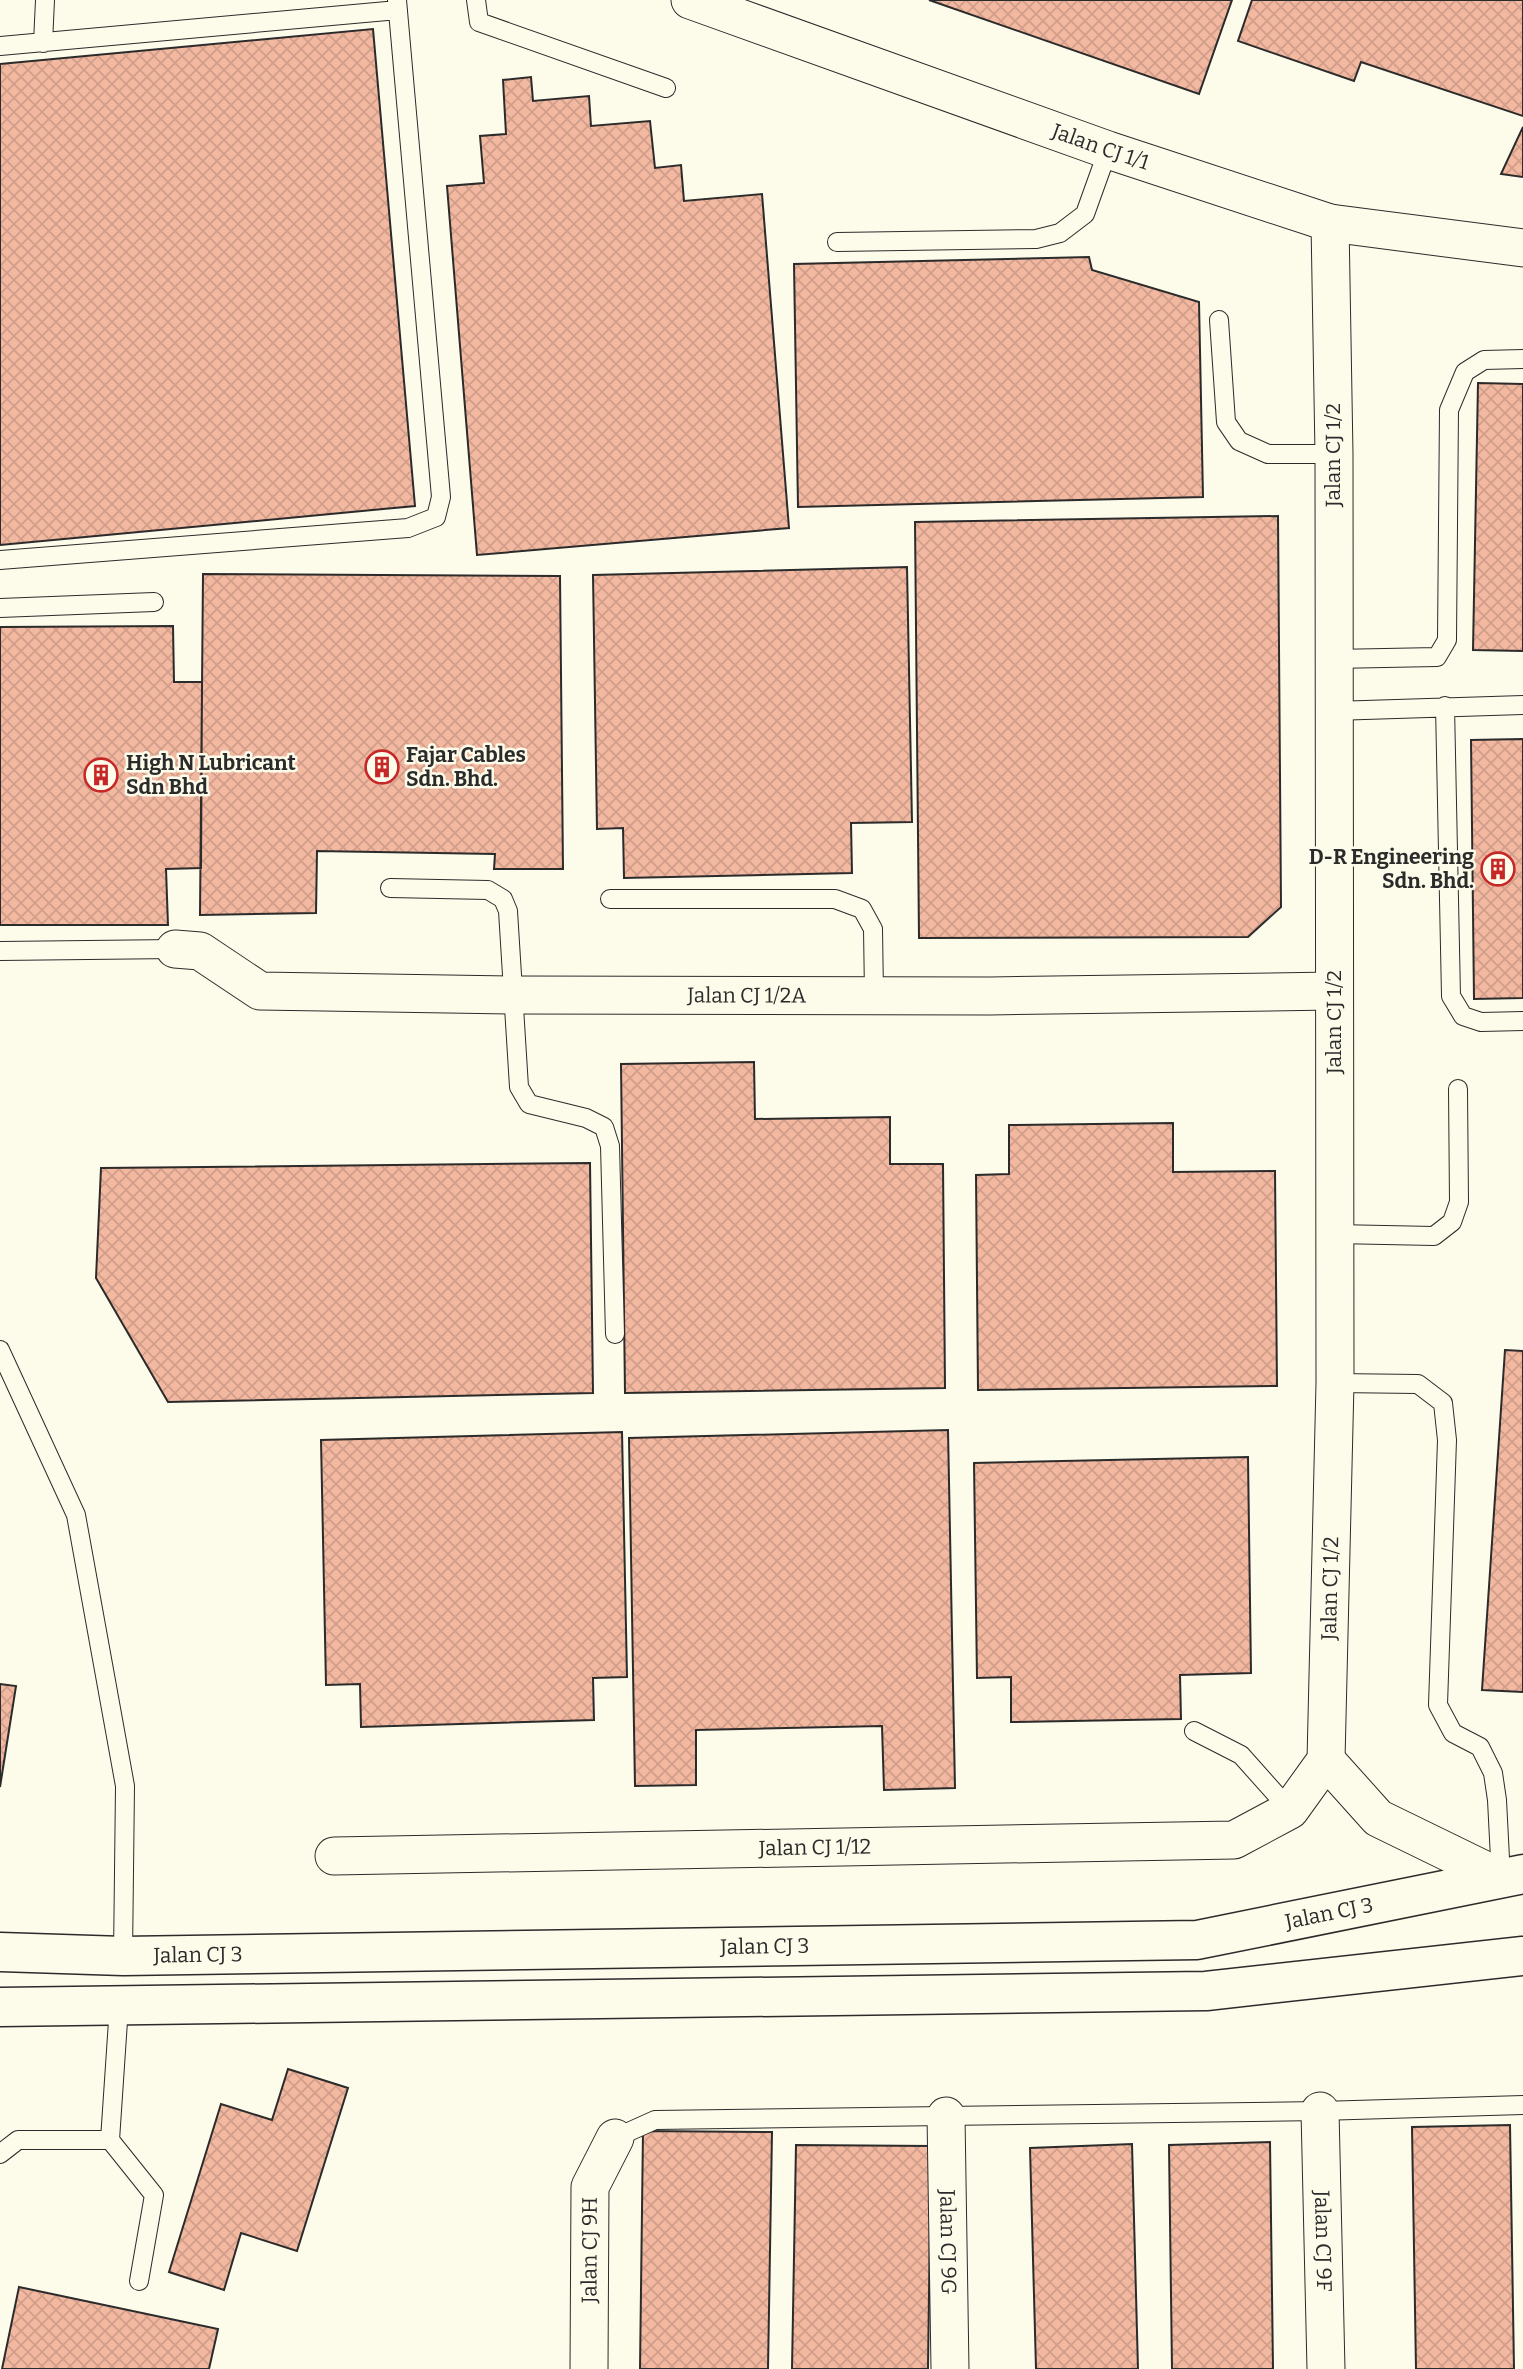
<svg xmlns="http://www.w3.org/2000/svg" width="1523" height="2369" viewBox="0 0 1523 2369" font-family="Bitter,serif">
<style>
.building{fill:url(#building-cross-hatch);stroke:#2b2b2b;stroke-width:2}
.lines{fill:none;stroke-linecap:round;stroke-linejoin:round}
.lane-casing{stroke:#2b2b2b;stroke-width:20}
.street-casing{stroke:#2b2b2b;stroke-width:39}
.secondary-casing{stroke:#2b2b2b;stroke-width:41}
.lane{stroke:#fdfbea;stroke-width:18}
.street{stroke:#fdfbea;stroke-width:37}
.secondary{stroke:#fdfbea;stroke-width:38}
.labels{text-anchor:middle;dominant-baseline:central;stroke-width:5;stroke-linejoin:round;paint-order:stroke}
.street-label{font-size:21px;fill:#2b2b2b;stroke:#fdfbea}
.poi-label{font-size:21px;font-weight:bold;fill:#2b2b2b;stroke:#fdfbea;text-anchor:start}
</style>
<defs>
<pattern id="building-cross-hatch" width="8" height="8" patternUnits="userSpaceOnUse" patternTransform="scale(1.75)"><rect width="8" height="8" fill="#f2b8a0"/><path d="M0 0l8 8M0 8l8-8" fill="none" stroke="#d09e8a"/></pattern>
</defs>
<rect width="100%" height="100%" fill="#fdfbea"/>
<path class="building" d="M 929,0 L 1232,0 L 1199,94 Z
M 1252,0 L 1523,0 L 1523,116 L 1361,62 L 1354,81 L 1238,41 Z
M 373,29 L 415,506 L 0,545 L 0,64 Z
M 531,77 L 533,101 L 589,96 L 591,126 L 650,121 L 655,168 L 681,165 L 684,201 L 762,194 L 789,528 L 477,555 L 447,186 L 484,183 L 480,136 L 506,134 L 503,80 Z
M 1523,127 L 1523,177 L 1501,174 Z
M 1089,257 L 1092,270 L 1199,302 L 1203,497 L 798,507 L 794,264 Z
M 1478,383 L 1523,384 L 1523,651 L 1473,650 Z
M 1278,516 L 1281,907 L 1248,937 L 919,938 L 915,522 Z
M 907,567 L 912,822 L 851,823 L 852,873 L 624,878 L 623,828 L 597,829 L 593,575 Z
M 203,574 L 560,576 L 563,869 L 494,869 L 495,854 L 317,851 L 316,913 L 200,915 Z
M 173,626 L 174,682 L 202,682 L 201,868 L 166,869 L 168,925 L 0,925 L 0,627 Z
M 1523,739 L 1523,998 L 1474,999 L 1471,740 Z
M 754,1062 L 755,1119 L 890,1117 L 890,1164 L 943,1164 L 945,1388 L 625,1393 L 621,1064 Z
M 1173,1123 L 1173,1172 L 1275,1171 L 1277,1386 L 978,1390 L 976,1175 L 1009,1174 L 1009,1125 Z
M 590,1163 L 593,1393 L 168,1402 L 96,1278 L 101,1168 Z
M 1505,1350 L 1523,1351 L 1523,1692 L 1482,1690 Z
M 948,1430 L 955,1788 L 884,1790 L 882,1726 L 696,1730 L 696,1785 L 635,1786 L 629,1438 Z
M 622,1432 L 627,1677 L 593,1678 L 594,1720 L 361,1727 L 360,1684 L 326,1685 L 321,1440 Z
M 1248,1457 L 1251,1673 L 1180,1675 L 1181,1719 L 1011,1722 L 1011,1677 L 977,1678 L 974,1463 Z
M 0,1684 L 16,1686 L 0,1787 Z
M 288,2069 L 348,2088 L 297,2251 L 241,2233 L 224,2290 L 169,2272 L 221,2104 L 272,2120 Z
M 1510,2125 L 1514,2369 L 1416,2369 L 1412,2127 Z
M 643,2131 L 772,2132 L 768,2369 L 640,2369 Z
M 1270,2142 L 1273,2369 L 1172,2369 L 1169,2145 Z
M 1132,2144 L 1138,2369 L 1036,2369 L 1030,2148 Z
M 796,2145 L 931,2146 L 928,2369 L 792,2369 Z
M 19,2287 L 218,2329 L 209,2369 L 2,2369 Z"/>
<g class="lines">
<defs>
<path id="lane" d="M 476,0 L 479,22 L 666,88
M 43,43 L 45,0
M 0,46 L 398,10
M 837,242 L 1036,239 L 1060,233 L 1085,214 L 1108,150
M 1219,320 L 1226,422 L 1239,441 L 1268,454 L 1334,454
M 0,560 L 408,528 L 436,517 L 441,497 L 397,0
M 0,608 L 154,602
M 1333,659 L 1437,657 L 1447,640 L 1449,410 L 1465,372 L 1484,360 L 1523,359
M 1445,706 L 1451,996 L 1463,1016 L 1481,1022 L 1523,1021
M 1333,711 L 1523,705
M 390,888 L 488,890 L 503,899 L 508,911 L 519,1087 L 529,1104 L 586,1118 L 604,1127 L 610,1146 L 615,1334
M 610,899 L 835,899 L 862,909 L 873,929 L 874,994
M 0,951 L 175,949
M 1335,1234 L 1434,1236 L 1452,1222 L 1459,1202 L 1458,1089
M 0,1350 L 76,1515 L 125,1786 L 123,1956
M 1335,1383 L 1418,1384 L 1443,1403 L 1447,1440 L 1438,1705 L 1453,1733 L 1480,1747 L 1493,1773 L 1497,1800 L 1501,1878
M 1194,1731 L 1241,1755 L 1290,1810
M 119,2006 L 110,2140 L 154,2195 L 139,2281
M 615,2138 L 655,2120 L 1320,2111 L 1523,2105
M 0,2154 L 18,2140 L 110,2140"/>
<g id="street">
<path id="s1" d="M 690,0 L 1108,150 L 1330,223 L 1523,248"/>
<path id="s2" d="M 175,949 L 200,951 L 260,991 L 514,995 L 990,996 L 1333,991"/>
<path d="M 1326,1760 L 1378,1818 L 1501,1878"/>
<path id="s3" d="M 334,1856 L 1234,1840 L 1290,1810 L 1326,1760 L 1335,1383 L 1334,454 L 1330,223"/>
<path id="s4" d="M 1320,2111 L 1326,2369"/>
<path id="s5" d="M 946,2116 L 950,2369"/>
<path id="s6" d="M 589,2369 L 590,2187 L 615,2138"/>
</g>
<g id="secondary">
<path id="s7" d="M 0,1952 L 123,1956 L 1197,1940 L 1523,1874"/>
<path d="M 0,2007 L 1206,1991 L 1523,1956"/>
</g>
</defs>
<use href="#lane" class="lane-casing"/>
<use href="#street" class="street-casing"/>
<use href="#secondary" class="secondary-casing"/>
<use href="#lane" class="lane"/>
<use href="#street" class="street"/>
<use href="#secondary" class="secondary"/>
</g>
<defs>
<symbol id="building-ring" viewBox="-11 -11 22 22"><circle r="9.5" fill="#fdfbea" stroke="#c62828" stroke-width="1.5"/><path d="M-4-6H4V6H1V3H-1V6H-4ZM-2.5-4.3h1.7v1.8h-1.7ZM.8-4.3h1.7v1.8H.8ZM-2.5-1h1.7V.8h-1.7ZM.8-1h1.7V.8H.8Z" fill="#c62828"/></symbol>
</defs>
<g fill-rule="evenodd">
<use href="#building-ring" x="363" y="748" width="38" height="38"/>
<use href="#building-ring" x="82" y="756" width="38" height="38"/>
<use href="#building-ring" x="1479" y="850" width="38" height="38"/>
</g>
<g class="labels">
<g class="street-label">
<text stroke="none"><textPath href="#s1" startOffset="436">Jalan CJ 1/1</textPath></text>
<text transform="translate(1333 455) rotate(-90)">Jalan CJ 1/2</text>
<text stroke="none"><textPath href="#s2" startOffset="584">Jalan CJ 1/2A</textPath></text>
<text transform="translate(1334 1022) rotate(-90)">Jalan CJ 1/2</text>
<text stroke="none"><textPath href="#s3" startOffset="1197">Jalan CJ 1/2</textPath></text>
<text stroke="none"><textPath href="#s3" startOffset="481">Jalan CJ 1/12</textPath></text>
<text stroke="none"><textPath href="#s7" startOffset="1332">Jalan CJ 3</textPath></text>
<text stroke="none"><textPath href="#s7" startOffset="765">Jalan CJ 3</textPath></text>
<text stroke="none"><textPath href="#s7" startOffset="198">Jalan CJ 3</textPath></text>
<text stroke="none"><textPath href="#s4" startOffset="130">Jalan CJ 9F</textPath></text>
<text stroke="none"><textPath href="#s5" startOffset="126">Jalan CJ 9G</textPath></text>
<text stroke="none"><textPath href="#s6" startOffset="119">Jalan CJ 9H</textPath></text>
</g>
<g class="poi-label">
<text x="406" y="755">Fajar Cables<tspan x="406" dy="24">Sdn. Bhd.</tspan></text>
<text x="126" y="763">High N Lubricant<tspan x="126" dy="24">Sdn Bhd</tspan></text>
<text x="1474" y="857" text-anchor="end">D-R Engineering<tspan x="1474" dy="24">Sdn. Bhd.</tspan></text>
</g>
</g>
</svg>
